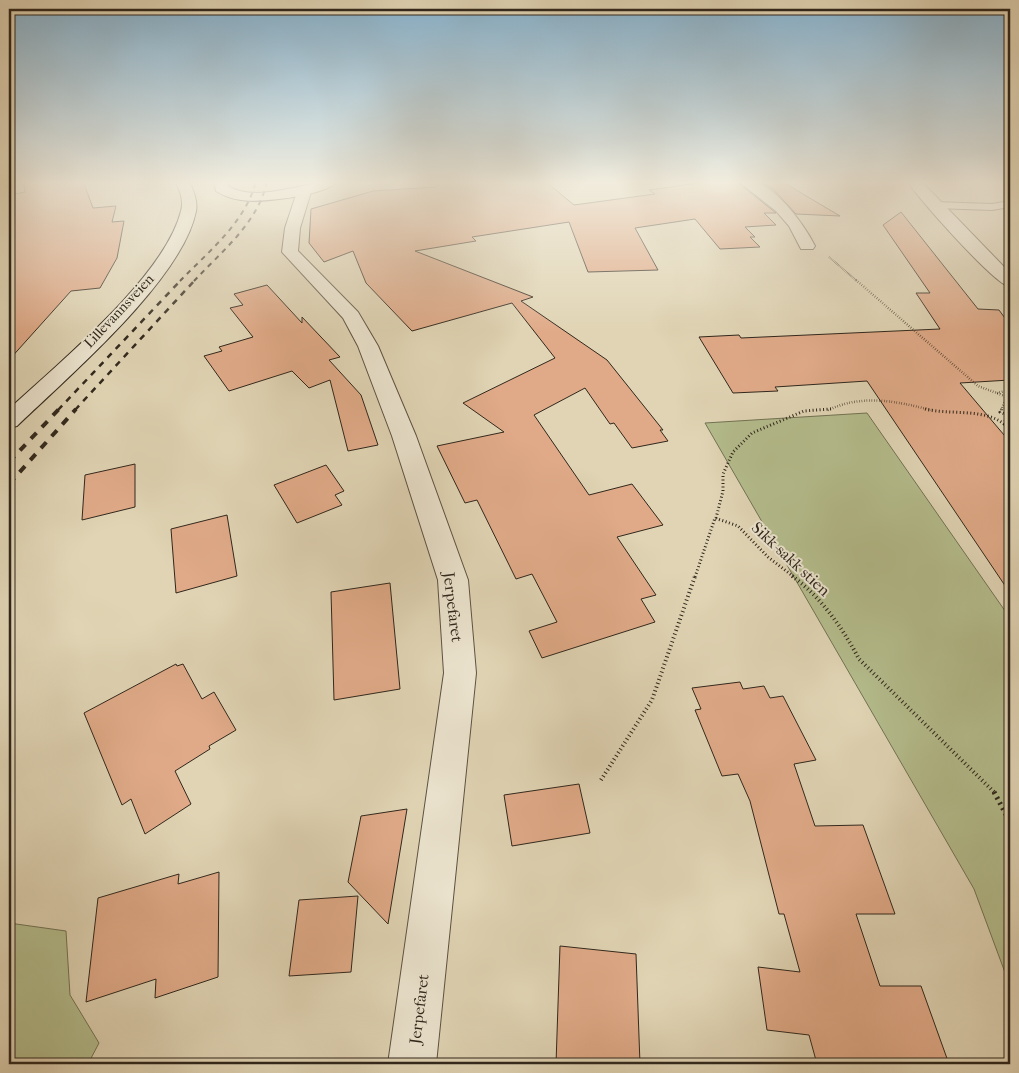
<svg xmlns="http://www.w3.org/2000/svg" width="1019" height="1073" viewBox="0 0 1019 1073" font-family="'IM FELL French Canon',serif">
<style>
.green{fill:#b4bc8c;stroke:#727254}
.building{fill:#e0aa88;stroke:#30271c}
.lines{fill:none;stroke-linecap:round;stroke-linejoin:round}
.lane-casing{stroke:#5c5242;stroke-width:2}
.street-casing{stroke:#5c5242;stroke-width:2}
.secondary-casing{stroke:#30271c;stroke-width:2}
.path-far4{stroke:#30271c;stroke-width:2;stroke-dasharray:0.5 1;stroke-linecap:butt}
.path-far3{stroke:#30271c;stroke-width:2.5;stroke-dasharray:0.5 2;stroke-linecap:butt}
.path-far2{stroke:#30271c;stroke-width:3;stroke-dasharray:1 2.5;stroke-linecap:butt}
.path-far1{stroke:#30271c;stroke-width:4;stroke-dasharray:1 3;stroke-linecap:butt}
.path{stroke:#30271c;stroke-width:5;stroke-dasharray:2 4;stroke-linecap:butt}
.lane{fill:#ebe3ce;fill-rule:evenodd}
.street{fill:#ebe3ce;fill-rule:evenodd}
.secondary{fill:#ebe3ce;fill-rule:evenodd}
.rail-far2{stroke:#30271c;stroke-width:2;stroke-dasharray:5 5;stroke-linecap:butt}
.rail-far1{stroke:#30271c;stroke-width:2.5;stroke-dasharray:6 6;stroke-linecap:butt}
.rail{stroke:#30271c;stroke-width:4;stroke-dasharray:8 8;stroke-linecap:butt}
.labels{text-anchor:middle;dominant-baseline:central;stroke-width:4;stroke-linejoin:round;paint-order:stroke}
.far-street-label{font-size:14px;fill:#30271c;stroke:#ebe3ce}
.street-label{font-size:16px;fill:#30271c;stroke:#ebe3ce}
</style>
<rect width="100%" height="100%" fill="#e0d4b4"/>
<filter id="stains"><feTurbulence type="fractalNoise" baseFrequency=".004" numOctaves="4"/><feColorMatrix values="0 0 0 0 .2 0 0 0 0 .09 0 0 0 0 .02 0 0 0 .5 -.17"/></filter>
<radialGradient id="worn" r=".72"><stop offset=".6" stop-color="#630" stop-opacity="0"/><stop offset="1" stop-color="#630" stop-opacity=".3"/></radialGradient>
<path class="green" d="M 867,413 L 1010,618 L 1010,986 L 974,889 L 705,423 Z
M 9,923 L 66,931 L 70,995 L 99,1043 L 88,1064 L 9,1064 Z"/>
<path class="building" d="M 23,181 L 83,181 L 93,208 L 116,206 L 112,222 L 124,221 L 117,258 L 100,288 L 71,291 L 9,360 L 9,195 L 25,192 Z
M 437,181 L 545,181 L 574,205 L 655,194 L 649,190 L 712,181 L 736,181 L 776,213 L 764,213 L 776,225 L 745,227 L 755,237 L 750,237 L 760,247 L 720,249 L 695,219 L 635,228 L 658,270 L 588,272 L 569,222 L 472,237 L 476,241 L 415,251 L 533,297 L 521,301 L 607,360 L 663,430 L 660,430 L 668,441 L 632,448 L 614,423 L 610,424 L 585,388 L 534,415 L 589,495 L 632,484 L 663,525 L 617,537 L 656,595 L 641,599 L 655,622 L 542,658 L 529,631 L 557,622 L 532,574 L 516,579 L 477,500 L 465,503 L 437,446 L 504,432 L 463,403 L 555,358 L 512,303 L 412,331 L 366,283 L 353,251 L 324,262 L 309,243 L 311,209 L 373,191 L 436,187 Z
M 759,181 L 781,181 L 840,216 L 796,214 L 773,189 Z
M 901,212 L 978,309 L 999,310 L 1010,325 L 1010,380 L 960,383 L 1010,442 L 1010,593 L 867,381 L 775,387 L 778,391 L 733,393 L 699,337 L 739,335 L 741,338 L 940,329 L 916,293 L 930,293 L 883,225 Z
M 267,285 L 302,323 L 302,317 L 340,357 L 329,360 L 361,395 L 378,445 L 348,451 L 330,380 L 309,388 L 292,371 L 229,391 L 204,356 L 222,351 L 219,347 L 253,337 L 230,308 L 243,305 L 234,294 Z
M 135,464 L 135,507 L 82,520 L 85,475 Z
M 326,465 L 344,491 L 335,495 L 342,505 L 297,523 L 274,485 Z
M 227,515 L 237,576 L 176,593 L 171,529 Z
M 390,583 L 400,689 L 334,700 L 331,592 Z
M 176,664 L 177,666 L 183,664 L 202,699 L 214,692 L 236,730 L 209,746 L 210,749 L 175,771 L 191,804 L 145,834 L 131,799 L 122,805 L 84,713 Z
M 740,682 L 743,689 L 764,686 L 770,698 L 783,696 L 816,760 L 794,764 L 815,826 L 863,825 L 895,914 L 856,914 L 880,986 L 921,986 L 949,1064 L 817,1064 L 809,1035 L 767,1030 L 758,967 L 800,972 L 784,914 L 779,914 L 750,801 L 738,774 L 722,776 L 695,710 L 701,709 L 692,688 Z
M 579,784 L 590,833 L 512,846 L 504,795 Z
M 407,809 L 388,924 L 348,882 L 361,816 Z
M 219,872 L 218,977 L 155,998 L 156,979 L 86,1002 L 98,898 L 179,874 L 178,884 Z
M 358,896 L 351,972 L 289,976 L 299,900 Z
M 560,946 L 636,954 L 640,1064 L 556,1064 Z"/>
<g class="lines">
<defs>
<path id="lane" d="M 1010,201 L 1010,207 L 992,210 L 935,208 L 930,205 L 935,202 L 992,204 Z"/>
<path id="street" d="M 738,181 C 742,181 749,180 753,181 C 777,187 805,226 815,246 L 813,249 L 801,249 L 789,226 L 776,211 Z
M 907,181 L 921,181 L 1010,273 L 1010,287 C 994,284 919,199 907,181 Z
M 304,188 L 311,192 L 300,228 L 298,251 L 358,312 L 378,346 L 416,436 L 468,580 L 476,673 L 436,1064 L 388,1064 L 444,673 L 438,580 L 392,436 L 358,346 L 343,318 L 282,252 L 285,228 L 297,192 Z"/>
<path id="secondary" d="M 175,181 L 189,181 C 193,190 198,201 196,211 C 183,279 68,377 17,426 L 9,428 L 9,409 C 59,363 165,276 181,211 C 184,201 180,190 175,181 Z
M 214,181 L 228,181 L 228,186 C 257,204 306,181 338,181 C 326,196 260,203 241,200 C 232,199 224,196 216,191 Z"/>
</defs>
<use href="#lane" class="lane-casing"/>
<use href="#street" class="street-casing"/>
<use href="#secondary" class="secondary-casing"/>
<path class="path-far4" d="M 829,257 L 857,281"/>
<path class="path-far3" d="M 856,280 L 978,386 L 1010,398
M 997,393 L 1010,390
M 828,410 C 863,394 895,401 931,410
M 1001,410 L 1007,397"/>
<path class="path-far2" d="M 925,409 C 949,415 984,408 1004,424 L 1007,415 L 1000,412 L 1002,409
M 716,518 L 723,491 L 723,474 L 733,452 L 752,433 L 804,411 L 831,409
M 695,577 L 715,518 L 738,526 L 768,557 L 794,577"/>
<path class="path-far1" d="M 792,576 C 821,597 842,627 859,659 L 995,793
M 601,780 L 652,700 L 695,576"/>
<path class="path" d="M 994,792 L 1010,822"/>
<use href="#lane" class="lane"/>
<use href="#street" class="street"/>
<use href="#secondary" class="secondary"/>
<path class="rail-far2" d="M 180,281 C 208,252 246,222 256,181
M 194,281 C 221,252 259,222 267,181"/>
<path class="rail-far1" d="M 58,410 L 181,280
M 75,410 L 195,280"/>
<path class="rail" d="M 9,462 L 59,409
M 9,484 L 76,409"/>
</g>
<linearGradient id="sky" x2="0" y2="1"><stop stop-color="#87b5d3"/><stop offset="0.55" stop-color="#f1ecdd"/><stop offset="1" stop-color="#f1ecdd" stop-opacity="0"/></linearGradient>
<rect width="1019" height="332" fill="url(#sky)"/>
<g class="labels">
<g class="far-street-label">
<text transform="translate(119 311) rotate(-47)">Lillevannsveien</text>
</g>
<g class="street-label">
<text transform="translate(791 559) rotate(43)">Sikk-sakk stien</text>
<text transform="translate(453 607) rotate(83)">Jerpefaret</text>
<text transform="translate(419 1009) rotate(-83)">Jerpefaret</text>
</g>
</g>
<rect width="1019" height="1073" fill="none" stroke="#e0d4b4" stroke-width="30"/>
<rect x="10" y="10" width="999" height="1053" fill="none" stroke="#30271c" stroke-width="2.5"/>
<rect x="15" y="15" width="989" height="1043" fill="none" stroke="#30271c"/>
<rect width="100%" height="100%" filter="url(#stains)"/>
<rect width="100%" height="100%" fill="url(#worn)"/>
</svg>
